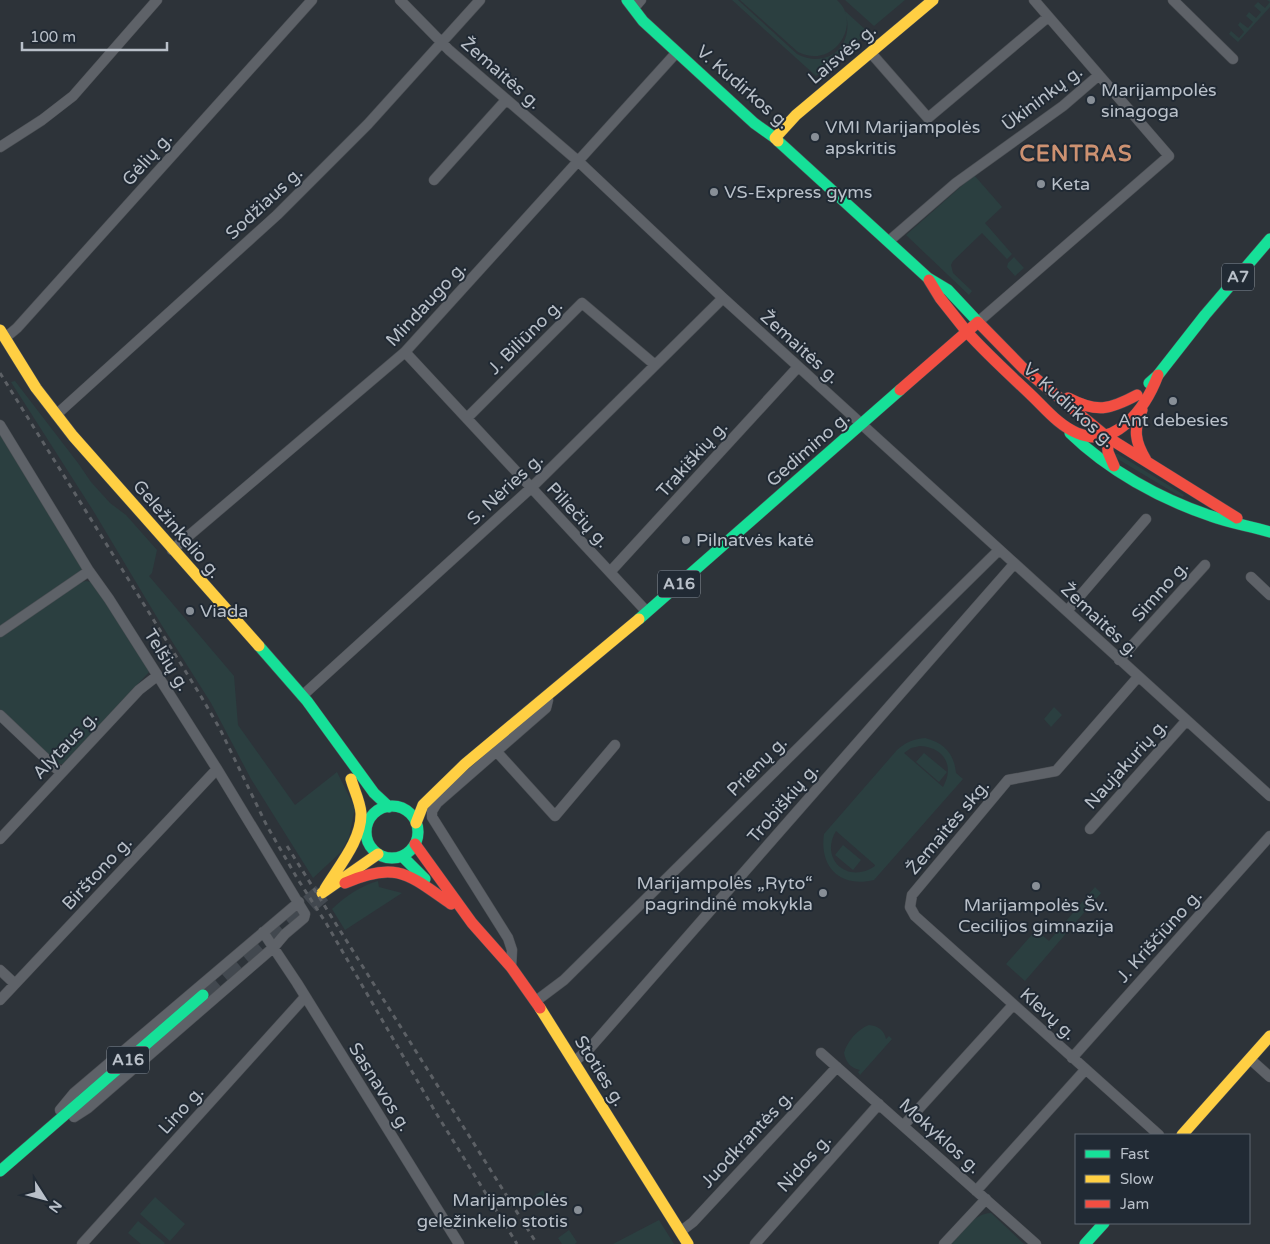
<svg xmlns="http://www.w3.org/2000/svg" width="1270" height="1244" viewBox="0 0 1270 1244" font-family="'Varela Round',sans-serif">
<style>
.green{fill:#2b3f40;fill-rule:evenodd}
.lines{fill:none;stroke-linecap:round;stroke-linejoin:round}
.highway-tunnel{stroke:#42484f;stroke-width:19;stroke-dasharray:19 9;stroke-linecap:butt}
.street-casing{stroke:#4b4f54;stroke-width:11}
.fast-casing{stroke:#4b4f54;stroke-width:12}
.slow-casing{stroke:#4b4f54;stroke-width:12}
.jam-casing{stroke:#4b4f54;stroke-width:12}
.street{stroke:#5e6268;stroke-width:10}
.fast{stroke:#16e098;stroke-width:11}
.slow{stroke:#ffcf43;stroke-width:11}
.jam{stroke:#f24e42;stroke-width:11}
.rail{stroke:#5c6065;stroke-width:3;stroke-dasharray:5 5;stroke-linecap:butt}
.poi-dot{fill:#888f97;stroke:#212a34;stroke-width:2}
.labels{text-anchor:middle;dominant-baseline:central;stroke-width:4;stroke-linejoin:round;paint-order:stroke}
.shield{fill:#212a34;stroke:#8b939c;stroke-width:1}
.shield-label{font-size:16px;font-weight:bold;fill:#b9c0c9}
.street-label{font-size:18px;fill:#b9c0c9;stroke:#212a34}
.poi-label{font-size:18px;fill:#b9c0c9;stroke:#212a34;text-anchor:start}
.district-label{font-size:22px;font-weight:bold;letter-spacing:1px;fill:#cc9171;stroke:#212a34}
</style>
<rect width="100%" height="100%" fill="#2d3339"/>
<path class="green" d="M 732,0 L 738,0 L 797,54 C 828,70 856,45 845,11 L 868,32 L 816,76 Z
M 740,0 L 837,0 C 863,23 834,70 798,52 Z
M 845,0 L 905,0 L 874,26 Z
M 1267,0 L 1270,0 L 1270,7 L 1238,42 L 1229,34 L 1231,31 L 1239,38 L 1244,32 L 1238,25 L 1240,22 L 1248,28 L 1253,22 L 1246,16 L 1249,12 L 1256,18 L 1261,12 L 1254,6 L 1258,2 L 1265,8 L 1270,2 Z
M 974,175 L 1002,207 L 985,223 L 1012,254 L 1007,259 L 982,233 L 953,261 L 951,265 L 953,273 L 972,291 L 969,295 L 906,235 Z
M 1014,257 L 1024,268 L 1015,276 L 1007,267 L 1008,263 Z
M 15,381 L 78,463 L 91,482 L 110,503 L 126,515 L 157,550 L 152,573 L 149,576 L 234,676 L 238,725 L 295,805 L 337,772 L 355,808 L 349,837 L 341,852 L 313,878 L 251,779 L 211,703 L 161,624 L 94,512 L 11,382 Z
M 0,433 L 82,568 L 80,572 L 0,627 Z
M 1115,454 L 1118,454 L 1184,495 L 1183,497 L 1176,494 L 1116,458 Z
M 86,581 L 91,582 L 95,586 L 150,671 L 67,760 L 63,764 L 58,764 L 0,709 L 0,637 L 79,583 Z
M 1054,707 L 1062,715 L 1051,727 L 1044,719 Z
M 925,738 C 944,743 954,753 956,773 L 963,779 L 874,880 C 841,888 819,868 824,834 L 897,750 C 906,742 913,739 925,738 ZM 920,746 C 944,747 955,766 943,787 L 904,753 L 911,748 ZM 836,831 L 875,865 L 875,866 C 848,885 819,859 836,831 Z
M 924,753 L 947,772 L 939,782 L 916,762 Z
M 843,845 L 861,860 L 853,870 L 835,855 Z
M 378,881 L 379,887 L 402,893 L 345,930 L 332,909 C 346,896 360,886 378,881 Z
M 1095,887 L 1101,893 L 1025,981 L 1006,964 L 1036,930 L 1049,941 Z
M 869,1025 C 878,1026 884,1030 886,1039 L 889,1036 L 892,1039 L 860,1075 L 858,1072 L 860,1070 C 850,1068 846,1062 844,1053 C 847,1041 858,1029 869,1025 Z
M 543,1190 L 551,1203 L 541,1209 L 533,1197 Z
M 155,1197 L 185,1224 L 170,1241 L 140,1214 Z
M 991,1213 L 1024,1244 L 951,1244 C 963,1231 973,1214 991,1213 Z
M 659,1220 L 674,1244 L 613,1244 Z
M 138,1221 L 165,1243 L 164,1244 L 141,1244 L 128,1233 Z
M 569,1230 L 577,1242 L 575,1244 L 562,1244 L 558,1238 Z"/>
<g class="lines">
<path class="highway-tunnel" d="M 203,995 L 322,893"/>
<defs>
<path id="street" d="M 400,0 L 449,50 L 578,161 L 723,298 L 1270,796
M 1173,0 L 1233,59
M 634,8 L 641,0
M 871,53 L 928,118 L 1048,17
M 0,147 L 42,120 L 73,96 L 157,0
M 434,180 L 506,100
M 889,241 L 956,183 L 1063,106 L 1099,75
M 978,322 L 1169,156 L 1034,0
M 5,338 L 17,328 L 312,0
M 405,352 L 647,612
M 56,415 L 277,215 L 368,124 L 480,0
M 467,418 L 582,303 L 655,365
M 0,425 L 89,571 L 109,599 L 217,769 L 305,914 L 304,918 L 285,934 L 274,947 L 88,1108 L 74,1117
M 172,550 L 405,352 L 677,52
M 610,572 L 798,367
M 1251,577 L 1270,595
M 1067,611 L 1146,519
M 0,632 L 89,571
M 1119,660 L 1205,565
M 1138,677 L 1056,771 L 1008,780 L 912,895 L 910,907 L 915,916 L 1159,1135
M 302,696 L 531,488 L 723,298
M 0,715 L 61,773
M 497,752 L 555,816 L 615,745
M 1090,829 L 1186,721
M 0,839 L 139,690 L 157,676
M 263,932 L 297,983 L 459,1244
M 511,967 L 512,950 L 508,938 L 432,817 L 432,811 L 437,803 L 546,708 L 548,700
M 0,970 L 15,984
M 0,1000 L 217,769
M 536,1001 L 564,980 L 873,674 L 999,550
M 821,1053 L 1036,1244
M 1072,1058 L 1270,836
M 1250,1059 L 1270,1077
M 574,1062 L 590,1048 L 1014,564
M 60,1110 L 74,1093 L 299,902
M 904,1125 L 1013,1005
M 976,1191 L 1085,1070
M 680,1232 L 693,1222 L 837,1067
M 82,1244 L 305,997
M 755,1244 L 879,1104
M 944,1244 L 986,1199"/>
<path id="fast" d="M 627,0 L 643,21 L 754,123 L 775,138
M 778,141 L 928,278 L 948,290 L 978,322
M 1149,383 L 1158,375 L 1205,315 L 1270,239
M 1070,433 C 1108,470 1160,499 1211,516 C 1230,523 1250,526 1270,532
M 639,619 L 900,390
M 259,646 L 307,701 L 374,793 L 389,807
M366 832a26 26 0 1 1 52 0a26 26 0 1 1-52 0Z
M 402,856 L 425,879
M 0,1171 L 203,995
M 1085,1244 L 1104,1223"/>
<path id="slow" d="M 778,141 L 775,138 L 796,115 L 933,0
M 0,330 L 36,388 L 73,436 L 259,646
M 416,823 L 423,805 L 465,764 L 639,619
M 325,889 C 338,867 362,840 361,813 C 360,801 354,790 351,779
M 322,893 L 378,854
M 540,1008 L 688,1244
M 1182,1135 L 1270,1036"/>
<path id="jam" d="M 929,280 L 940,298 L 967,332
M 967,332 C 987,354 1009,374 1030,394 C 1045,408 1058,425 1077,433 C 1116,450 1146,407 1158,375
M 900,390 L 978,322 L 1023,368 L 1107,437
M 1068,398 C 1097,413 1109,410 1137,395
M 1142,410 C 1133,429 1135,442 1146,460
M 1114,466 L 1108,452 L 1107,437 L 1237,518
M 415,844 L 472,923 L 511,967 L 540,1008
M 345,883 C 397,860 409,875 451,904"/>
</defs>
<use href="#street" class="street-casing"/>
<use href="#fast" class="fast-casing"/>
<use href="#slow" class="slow-casing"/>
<use href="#jam" class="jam-casing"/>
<use href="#street" class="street"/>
<use href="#fast" class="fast"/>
<use href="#slow" class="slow"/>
<use href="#jam" class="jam"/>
<path class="rail" d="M 0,373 L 199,693 L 220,729 L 267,826 L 297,878 L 326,923 L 436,1113 L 517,1244
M 287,846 L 537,1244"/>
</g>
<g class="poi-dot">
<circle cx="1091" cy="100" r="5"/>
<circle cx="815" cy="137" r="5"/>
<circle cx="1041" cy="184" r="5"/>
<circle cx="714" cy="192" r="5"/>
<circle cx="1173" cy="401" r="5"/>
<circle cx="686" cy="540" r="5"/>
<circle cx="190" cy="611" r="5"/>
<circle cx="1036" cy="886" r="5"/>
<circle cx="823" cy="893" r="5"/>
<circle cx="578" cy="1210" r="5"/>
</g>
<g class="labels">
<g class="shield">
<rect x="1222" y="263.5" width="32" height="27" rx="4"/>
<rect x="658" y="570.5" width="42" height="27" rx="4"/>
<rect x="107" y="1046.5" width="42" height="27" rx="4"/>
</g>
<g class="shield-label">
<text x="1238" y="277">A7</text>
<text x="679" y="584">A16</text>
<text x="128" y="1060">A16</text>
</g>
<g class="street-label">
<text transform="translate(842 54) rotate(-40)">Laisvės g.</text>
<text transform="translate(501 73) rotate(41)">Žemaitės g.</text>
<text transform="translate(743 87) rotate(41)">V. Kudirkos g.</text>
<text transform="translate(1042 98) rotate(-37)">Ūkininkų g.</text>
<text transform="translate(147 159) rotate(-48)">Gėlių g.</text>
<text transform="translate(264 203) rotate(-43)">Sodžiaus g.</text>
<text transform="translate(426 304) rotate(-47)">Mindaugo g.</text>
<text transform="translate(525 337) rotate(-45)">J. Biliūno g.</text>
<text transform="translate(800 347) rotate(42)">Žemaitės g.</text>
<text transform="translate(1069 405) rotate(42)">V. Kudirkos g.</text>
<text transform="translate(808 449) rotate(-41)">Gedimino g.</text>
<text transform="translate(692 459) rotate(-48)">Trakiškių g.</text>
<text transform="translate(505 489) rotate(-43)">S. Nėries g.</text>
<text transform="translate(578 515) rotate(47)">Piliečių g.</text>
<text transform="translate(177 529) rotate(49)">Geležinkelio g.</text>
<text transform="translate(1160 591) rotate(-48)">Simno g.</text>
<text transform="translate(1100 620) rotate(43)">Žemaitės g.</text>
<text transform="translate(167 660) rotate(58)">Telšių g.</text>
<text transform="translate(65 745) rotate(-47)">Alytaus g.</text>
<text transform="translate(1126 764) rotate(-48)">Naujakurių g.</text>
<text transform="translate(757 766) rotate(-45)">Prienų g.</text>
<text transform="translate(783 803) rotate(-49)">Trobiškių g.</text>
<text transform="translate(948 827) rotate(-50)">Žemaitės skg.</text>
<text transform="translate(97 873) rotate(-47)">Birštono g.</text>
<text transform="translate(1159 936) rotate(-48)">J. Kriščiūno g.</text>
<text transform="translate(1048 1014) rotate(42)">Klevų g.</text>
<text transform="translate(600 1071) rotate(58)">Stoties g.</text>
<text transform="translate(380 1087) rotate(58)">Sasnavos g.</text>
<text transform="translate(181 1110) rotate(-48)">Lino g.</text>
<text transform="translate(940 1136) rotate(42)">Mokyklos g.</text>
<text transform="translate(747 1139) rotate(-47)">Juodkrantės g.</text>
<text transform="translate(804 1163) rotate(-48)">Nidos g.</text>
</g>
<g class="poi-label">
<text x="1101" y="90">Marijampolės<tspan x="1101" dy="21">sinagoga</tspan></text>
<text x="825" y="127">VMI Marijampolės<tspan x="825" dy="21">apskritis</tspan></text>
<text x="1051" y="184">Keta</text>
<text x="724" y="192">VS-Express gyms</text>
<text x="1173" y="420" text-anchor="middle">Ant debesies</text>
<text x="696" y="540">Pilnatvės katė</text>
<text x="200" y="611">Viada</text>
<text x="813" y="883" text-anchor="end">Marijampolės „Ryto“<tspan x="813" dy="21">pagrindinė mokykla</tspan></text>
<text x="1036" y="905" text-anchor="middle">Marijampolės Šv.<tspan x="1036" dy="21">Cecilijos gimnazija</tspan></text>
<text x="568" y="1200" text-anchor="end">Marijampolės<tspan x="568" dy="21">geležinkelio stotis</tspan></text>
</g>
<g class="district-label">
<text x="1076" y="154">CENTRAS</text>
</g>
</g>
<rect x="1075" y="1134" width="175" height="90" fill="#212a34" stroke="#5e6670"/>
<rect x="1085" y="1150" width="25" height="8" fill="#16e098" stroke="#5e6670"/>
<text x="1120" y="1159" font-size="15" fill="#b9c0c9">Fast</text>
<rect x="1085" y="1175" width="25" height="8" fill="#ffcf43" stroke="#5e6670"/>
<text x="1120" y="1184" font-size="15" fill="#b9c0c9">Slow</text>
<rect x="1085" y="1200" width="25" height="8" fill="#f24e42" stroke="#5e6670"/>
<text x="1120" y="1209" font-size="15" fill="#b9c0c9">Jam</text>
<g transform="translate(45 1199) rotate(126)" stroke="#212a34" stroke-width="4" paint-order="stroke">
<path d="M0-4L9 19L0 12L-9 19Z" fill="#b9c0c9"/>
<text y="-8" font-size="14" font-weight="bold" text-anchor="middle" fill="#b9c0c9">N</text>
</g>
<path d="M22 42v8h145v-8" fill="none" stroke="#b9c0c9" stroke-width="2.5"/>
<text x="30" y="42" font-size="15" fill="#b9c0c9" stroke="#212a34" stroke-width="4" paint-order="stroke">100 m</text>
</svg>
